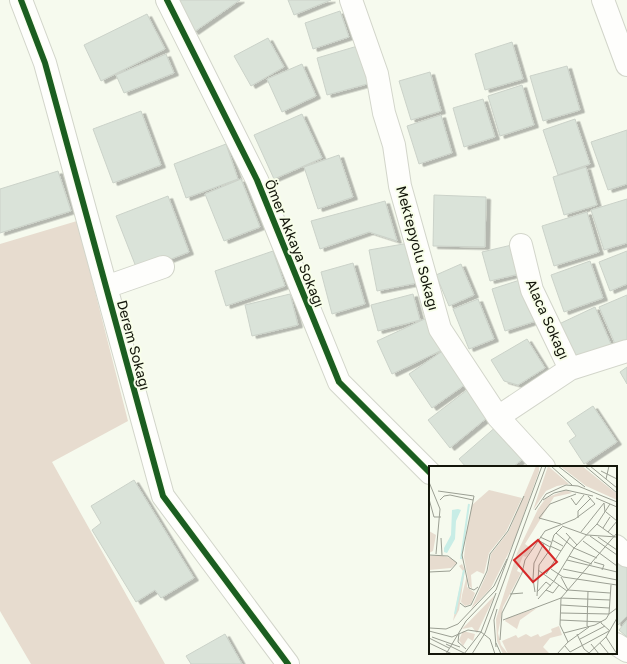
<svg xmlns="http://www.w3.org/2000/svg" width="627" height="664" viewBox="0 0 627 664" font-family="'Golos Text',sans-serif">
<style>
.green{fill:#e7dccf}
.building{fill:#dae3d9;stroke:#cbd2c9;filter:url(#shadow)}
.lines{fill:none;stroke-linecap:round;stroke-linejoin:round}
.minor-casing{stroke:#d2d5ca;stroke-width:24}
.minor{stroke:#fefefc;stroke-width:22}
.cycleway-casing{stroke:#f8feea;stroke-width:8}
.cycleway{stroke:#1b5e20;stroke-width:6}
.labels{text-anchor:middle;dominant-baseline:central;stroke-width:4;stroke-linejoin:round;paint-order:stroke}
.street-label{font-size:14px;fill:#13160a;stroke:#f8feea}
.inset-river{fill:none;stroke:#c8ede6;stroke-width:2}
.inset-road{fill:none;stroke:#9b9f93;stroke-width:1}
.view{fill:#d62828;fill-opacity:0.15;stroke:#d62828;stroke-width:2}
.inset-edge{fill:none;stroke:#13160a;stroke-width:2}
</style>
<defs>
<filter id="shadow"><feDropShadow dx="4.5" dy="2.5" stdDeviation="0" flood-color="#0004"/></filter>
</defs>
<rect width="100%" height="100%" fill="#f6faee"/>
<path class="green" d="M 77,221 L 128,421 L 52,462 L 165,664 L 31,664 L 0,611 L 0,244 Z"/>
<path class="building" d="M 172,0 L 240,0 L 194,32 Z
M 288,0 L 331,0 L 294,15 Z
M 340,11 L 349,37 L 313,49 L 305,23 Z
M 147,14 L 165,49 L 101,81 L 84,45 Z
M 268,38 L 284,67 L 251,86 L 234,56 Z
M 512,42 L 523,79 L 485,90 L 475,54 Z
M 361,45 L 371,83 L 327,95 L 317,58 Z
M 166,54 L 174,73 L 124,93 L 116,75 Z
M 302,64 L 316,96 L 282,112 L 267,79 Z
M 567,66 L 580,110 L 543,121 L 530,76 Z
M 430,72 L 441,111 L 411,120 L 399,81 Z
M 522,85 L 534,125 L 500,136 L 488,96 Z
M 483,99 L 495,137 L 464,147 L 453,108 Z
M 141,111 L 161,165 L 113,183 L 93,129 Z
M 302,114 L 322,158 L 274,179 L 254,135 Z
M 441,115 L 452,153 L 419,164 L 407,126 Z
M 575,119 L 590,164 L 558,175 L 543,130 Z
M 627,130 L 627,184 L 608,190 L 591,142 Z
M 226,144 L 238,179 L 186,198 L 174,164 Z
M 339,155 L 353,197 L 318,209 L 304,167 Z
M 586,167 L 597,205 L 564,215 L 553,177 Z
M 58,171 L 71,211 L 0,233 L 0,189 Z
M 241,179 L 260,227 L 224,241 L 205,194 Z
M 434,195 L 486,197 L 485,247 L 433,246 Z
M 168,196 L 189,252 L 138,272 L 116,216 Z
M 627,199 L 627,243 L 604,250 L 591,210 Z
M 385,201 L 397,241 L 369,232 L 320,249 L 311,221 Z
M 587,212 L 599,252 L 554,266 L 542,226 Z
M 409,243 L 417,283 L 377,291 L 369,250 Z
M 516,244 L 523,273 L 490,281 L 482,252 Z
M 273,251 L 285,286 L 226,306 L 215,271 Z
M 627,251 L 627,284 L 610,291 L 599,262 Z
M 590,261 L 603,298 L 564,312 L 551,275 Z
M 353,263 L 365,304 L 332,314 L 321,272 Z
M 461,264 L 474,295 L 449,306 L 436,275 Z
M 523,279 L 536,321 L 505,331 L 492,289 Z
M 290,294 L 298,325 L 252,336 L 245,305 Z
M 413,294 L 420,320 L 378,331 L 371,305 Z
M 627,295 L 627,341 L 616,346 L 599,307 Z
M 478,299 L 494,339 L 469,349 L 453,309 Z
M 595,307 L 611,344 L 575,360 L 559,324 Z
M 429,317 L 444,349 L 392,374 L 377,341 Z
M 527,339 L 545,368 L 518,385 L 504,381 L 491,360 Z
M 444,350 L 466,384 L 432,408 L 409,374 Z
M 627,367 L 627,384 L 620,372 Z
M 467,390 L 488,417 L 450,448 L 428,420 Z
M 593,406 L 617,442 L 584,464 L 569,441 L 576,436 L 567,423 Z
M 498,425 L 525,457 L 513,467 L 466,467 L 459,459 Z
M 134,480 L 194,578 L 161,598 L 155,590 L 136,602 L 92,530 L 101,523 L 91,506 Z
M 624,560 L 627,563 L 627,616 L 618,625 L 616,623 L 616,567 Z
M 627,620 L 627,637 L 619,630 Z
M 225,634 L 242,664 L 191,664 L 186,656 Z"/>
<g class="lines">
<defs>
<path id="minor" d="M 21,0 L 45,63 L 163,496 L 288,664
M 167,0 L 257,180 L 339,382 L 430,473
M 351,0 L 377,74 L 384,113 L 394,145 L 400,186 L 440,329 L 498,417 L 544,467
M 603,0 L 627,65
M 521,245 L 532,290 L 570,369
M 106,287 L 163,267
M 498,417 L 570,369 L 627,351
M 616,546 L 627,556
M 616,644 L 627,651"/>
</defs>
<use href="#minor" class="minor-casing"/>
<use href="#minor" class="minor"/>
<defs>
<path id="cycleway" d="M 21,0 L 45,63 L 163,496 L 288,664
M 167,0 L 257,180 L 339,382 L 430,473"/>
</defs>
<use href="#cycleway" class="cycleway-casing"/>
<use href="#cycleway" class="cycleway"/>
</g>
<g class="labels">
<g class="street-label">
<text transform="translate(295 243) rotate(68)">Ömer Akkaya Sokağı</text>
<text transform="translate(418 248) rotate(75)">Mektepyolu Sokağı</text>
<text transform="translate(548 319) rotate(66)">Alaca Sokağı</text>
<text transform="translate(134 345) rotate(75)">Derem Sokağı</text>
</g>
</g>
<g transform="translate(429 466)">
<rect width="188" height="188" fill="#f6faee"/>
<path d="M 107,0 L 110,0 L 110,5 L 85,76 L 62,122 L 42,143 L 59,105 L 62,88 L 80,65 ZM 119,0 L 140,18 L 128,20 L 117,25 L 104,44 ZM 131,0 L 153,0 L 188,28 L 188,34 L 157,20 ZM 60,24 L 93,32 L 77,66 L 60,87 L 55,108 L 48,105 L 42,109 L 43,123 L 40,119 L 35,91 L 38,64 L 43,39 ZM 137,24 L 143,27 L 125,31 L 96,78 L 103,83 L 97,91 L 94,90 L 88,105 L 92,107 L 74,141 L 69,167 L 72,179 L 79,188 L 73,175 L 87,169 L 89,172 L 97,168 L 102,171 L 109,168 L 111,171 L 123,166 L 122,163 L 130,160 L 133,169 L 121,172 L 114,181 L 121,188 L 74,188 L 68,175 L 67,153 L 88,87 L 109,43 L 117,32 ZM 0,65 L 7,69 L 4,85 L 0,87 ZM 10,89 L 22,92 L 28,97 L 22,102 L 0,104 L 0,90 ZM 33,98 L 36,104 L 30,144 L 24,155 L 34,105 L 30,100 ZM 38,109 L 38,121 L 46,127 L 42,138 L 36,140 L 32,136 L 33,129 ZM 66,129 L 48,167 L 43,161 L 33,163 ZM 108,142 L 91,154 L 88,163 L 76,155 L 78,152 ZM 34,165 L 46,168 L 44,175 L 39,172 L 34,180 L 30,174 Z" fill="#e7dccf"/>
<path d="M 29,43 L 32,44 L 27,55 L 26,73 L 18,87 L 15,86 L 15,82 L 22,69 L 23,44 Z" fill="#c8ede6"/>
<path class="inset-river" d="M 32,93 L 40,38M 26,148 L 35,104"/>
<path class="inset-road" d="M 122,0 L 143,19M 129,0 L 156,21M 156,0 L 188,27M 161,0 L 188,22M 172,5 L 188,13M 177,13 L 180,0M 0,16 L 11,43 L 7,88M 9,25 L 45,30 L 33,89 L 40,122 L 45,124 L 49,121M 142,32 L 147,39 L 155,29M 167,32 L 188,41M 0,33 L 5,51 L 12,51M 11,34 L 15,30 L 21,29 L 44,34M 114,34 L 125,27 L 137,24 L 164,30M 106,44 L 117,28 L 137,19 L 149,20 L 188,36M 177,46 L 188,55M 149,52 L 149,45 L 162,32M 132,58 L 110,52 L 121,38 L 147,28M 168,58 L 186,71M 133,60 L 158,69 L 188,71M 174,62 L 181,51M 152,66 L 175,37 L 176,46M 179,66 L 188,55M 127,67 L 145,82 L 168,92M 137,67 L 148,79M 161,70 L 188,89M 111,71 L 122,76M 169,71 L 188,84M 12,72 L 13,89M 109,74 L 121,81M 123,74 L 134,80M 154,75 L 188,100M 121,80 L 132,85M 0,89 L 19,90 L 28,97 L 21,105 L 0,106M 140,90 L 163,98M 138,94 L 188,106M 165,96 L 175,99 L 173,104M 122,103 L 134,111 L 188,119M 134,103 L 188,114M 109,104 L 138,125M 117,108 L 141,71M 132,111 L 139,124 L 181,127M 117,124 L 124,127 L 130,119M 106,126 L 104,113 L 105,97 L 115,77M 108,126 L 117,116 L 122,120M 81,128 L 94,127M 108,130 L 110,99 L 120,85 L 125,69 L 133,61M 109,133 L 125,115 L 145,82 L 168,58 L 181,38M 31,137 L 36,141 L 42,139 L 58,105 L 61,88 L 79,65 L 95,30M 132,139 L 180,142M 132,147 L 180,148 L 188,142M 74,154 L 132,132 L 181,134M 131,154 L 173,156M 172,157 L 181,165M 1,162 L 17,163 L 29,158 L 65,120 L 78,93M 0,165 L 23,171 L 39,164 L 52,166 L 61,173 L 66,188M 30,167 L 29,176 L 37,183M 135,167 L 166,159 L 177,153 L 180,148 L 182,119M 148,168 L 155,183 L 160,187M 3,171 L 31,181M 177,171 L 188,188M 0,172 L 20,182M 151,173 L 176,160M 71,174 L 73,147 L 93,107 L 96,94 L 116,65 L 146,53 L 166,38 L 159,30M 139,176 L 160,161 L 158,160 L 159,125M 0,177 L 23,188M 67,177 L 72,188M 171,177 L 180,188M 17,178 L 37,188M 162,178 L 170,188M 136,180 L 141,186 L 180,165M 67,181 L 65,154 L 68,143M 17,188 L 37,155 L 67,124 L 113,0M 35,188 L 52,166 L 67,127M 43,188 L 56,167 L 117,0M 128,188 L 139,176 L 131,159 L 132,132 L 188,67M 159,188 L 177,171 L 188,152"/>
<path class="view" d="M 109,74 L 128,96 L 104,116 L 85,94 Z"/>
<rect width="188" height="188" class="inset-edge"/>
</g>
</svg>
